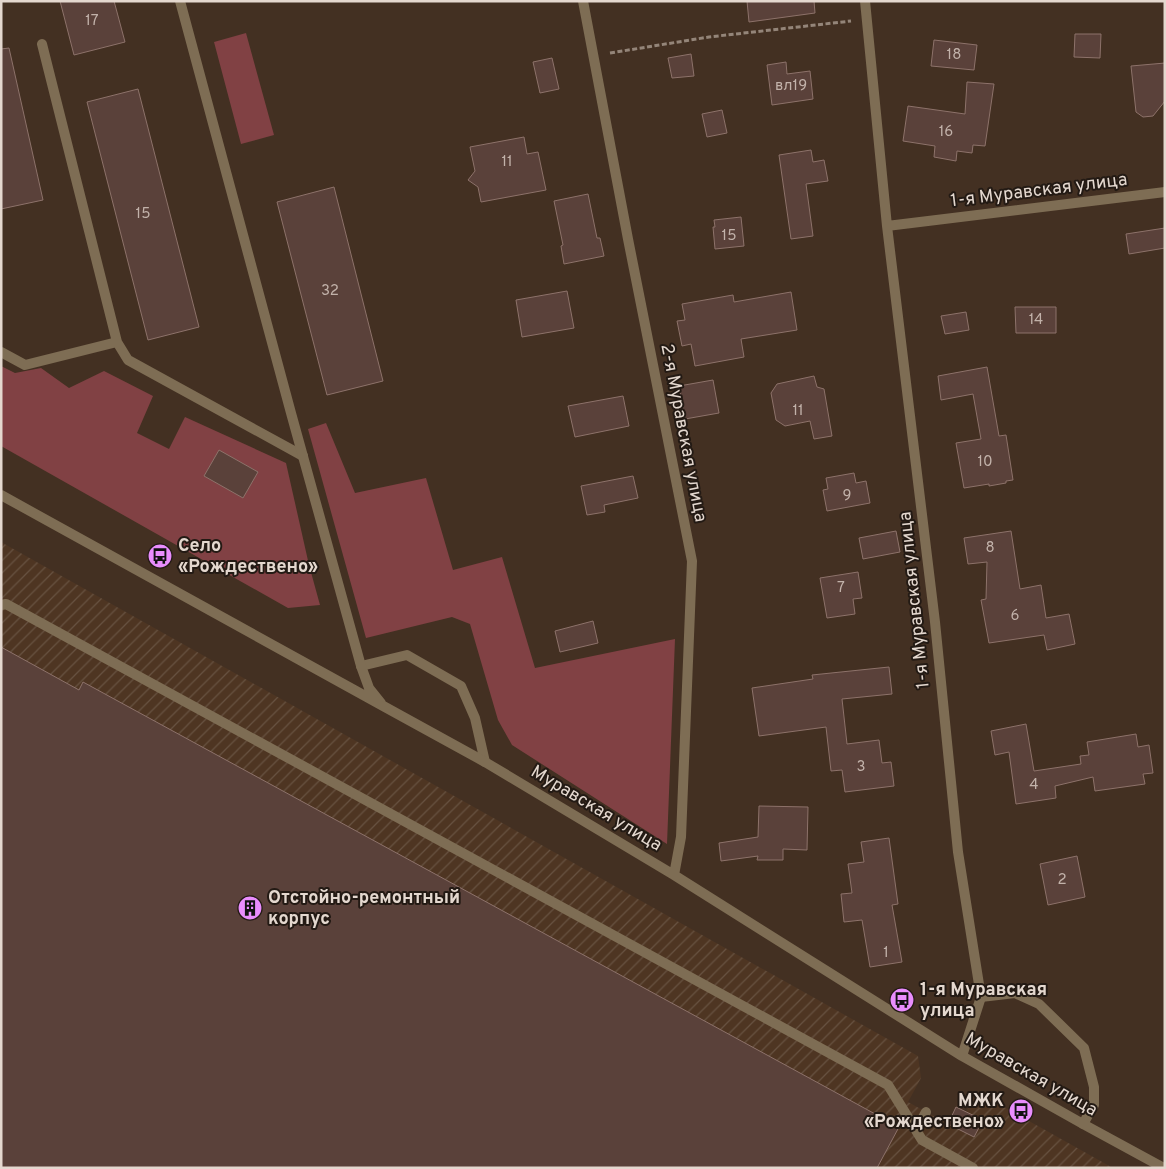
<svg xmlns="http://www.w3.org/2000/svg" width="1166" height="1169" viewBox="0 0 1166 1169" font-family="Overpass,sans-serif">
<style>
.industrial{fill:url(#industrial-furrows)}
.green{fill:#814144}
.building{fill:#5a413a;stroke:#8d726a}
.lines{fill:none;stroke-linecap:round;stroke-linejoin:round}
.path{stroke:#948579;stroke-width:3;stroke-dasharray:5 2.5;stroke-linecap:butt}
.lane{stroke:#7e6d54;stroke-width:10}
.street{stroke:#7e6d54;stroke-width:10}
.labels{text-anchor:middle;dominant-baseline:central;stroke-width:4;stroke-linejoin:round;paint-order:stroke}
.number-label{font-size:15px;fill:#c2b2aa}
.street-label{font-size:18px;fill:#e4d8cf;stroke:#231a14}
.poi-label{font-size:18px;font-weight:bold;fill:#e4d8cf;stroke:#231a14;text-anchor:start}
</style>
<defs>
<pattern id="industrial-furrows" width="10" height="10" patternUnits="userSpaceOnUse" patternTransform="scale(1.25)"><rect width="10" height="10" fill="#4e3522"/><path d="M-1 1l2-2M0 10L10 0M9 11l2-2" fill="none" stroke="#675241"/></pattern>
</defs>
<rect width="100%" height="100%" fill="#433022"/>
<path class="industrial" d="M 1,542 L 918,1056 L 921,1078 L 908,1102 L 948,1124 L 956,1107 L 966,1112 L 977,1092 L 1113,1168 L 1,1168 Z"/>
<path class="green" d="M 246,33 L 274,135 L 241,144 L 214,42 Z
M 1,366 L 15,373 L 41,368 L 69,388 L 104,371 L 153,396 L 137,433 L 169,449 L 185,417 L 286,463 L 309,565 L 320,605 L 288,608 L 1,446 Z
M 326,423 L 355,493 L 426,478 L 453,570 L 502,557 L 535,668 L 675,639 L 667,844 L 512,745 L 498,720 L 470,624 L 452,617 L 366,638 L 308,429 Z"/>
<path class="building" d="M 60,1 L 114,1 L 125,42 L 74,55 Z
M 747,1 L 814,1 L 815,13 L 749,22 Z
M 1075,34 L 1101,34 L 1100,58 L 1074,57 Z
M 934,40 L 977,45 L 974,70 L 931,66 Z
M 9,48 L 43,200 L 1,209 L 1,49 Z
M 691,54 L 694,76 L 672,78 L 668,58 Z
M 552,58 L 559,89 L 540,93 L 533,62 Z
M 786,62 L 787,74 L 810,71 L 813,99 L 772,105 L 767,65 Z
M 1165,63 L 1165,101 L 1153,116 L 1143,117 L 1136,112 L 1131,66 Z
M 967,82 L 994,84 L 985,146 L 973,145 L 972,153 L 957,151 L 956,161 L 934,157 L 935,146 L 903,141 L 908,106 L 965,114 Z
M 138,89 L 199,327 L 148,340 L 87,102 Z
M 722,110 L 727,133 L 707,137 L 702,114 Z
M 524,137 L 527,154 L 538,152 L 546,190 L 481,202 L 478,187 L 468,180 L 475,171 L 470,147 Z
M 811,150 L 813,162 L 824,160 L 828,181 L 806,184 L 813,236 L 791,239 L 779,155 Z
M 334,187 L 383,381 L 327,395 L 277,202 Z
M 588,194 L 597,238 L 600,238 L 604,256 L 564,264 L 561,246 L 563,245 L 554,201 Z
M 741,217 L 744,246 L 715,249 L 713,227 L 715,227 L 714,220 Z
M 1165,228 L 1165,248 L 1129,254 L 1126,234 Z
M 567,291 L 574,328 L 522,337 L 516,300 Z
M 791,292 L 797,330 L 741,339 L 744,357 L 695,366 L 691,344 L 682,346 L 677,321 L 685,320 L 682,304 L 733,295 L 734,302 Z
M 1015,307 L 1056,307 L 1056,333 L 1016,333 Z
M 966,312 L 969,330 L 945,334 L 941,316 Z
M 987,367 L 999,436 L 1006,435 L 1013,480 L 1006,481 L 1006,483 L 989,486 L 989,484 L 964,488 L 956,443 L 981,439 L 973,394 L 941,400 L 938,376 Z
M 814,376 L 817,387 L 824,389 L 832,436 L 814,439 L 810,421 L 785,426 L 776,420 L 771,393 L 777,384 Z
M 713,380 L 719,413 L 685,419 L 679,386 Z
M 623,396 L 629,426 L 575,437 L 568,406 Z
M 219,450 L 258,472 L 243,498 L 204,476 Z
M 854,473 L 856,483 L 866,481 L 870,503 L 827,511 L 823,490 L 828,489 L 826,478 Z
M 633,476 L 638,498 L 604,505 L 605,512 L 587,515 L 581,486 Z
M 896,531 L 900,552 L 863,559 L 859,538 Z
M 1011,531 L 1020,589 L 1041,585 L 1046,618 L 1069,614 L 1075,644 L 1047,650 L 1044,635 L 989,643 L 981,600 L 986,599 L 987,562 L 968,564 L 964,538 Z
M 858,572 L 862,598 L 853,599 L 855,614 L 827,618 L 820,578 Z
M 593,621 L 598,643 L 560,652 L 555,631 Z
M 1,647 L 79,690 L 83,682 L 899,1127 L 877,1168 L 1,1168 Z
M 889,667 L 892,694 L 842,699 L 847,744 L 879,740 L 882,763 L 891,762 L 894,786 L 845,792 L 842,770 L 831,771 L 826,727 L 759,736 L 752,688 L 813,679 L 812,675 Z
M 1026,724 L 1034,771 L 1081,764 L 1080,756 L 1089,755 L 1087,742 L 1136,734 L 1138,747 L 1149,745 L 1153,773 L 1143,774 L 1145,784 L 1095,791 L 1093,777 L 1055,786 L 1056,798 L 1016,804 L 1009,752 L 995,755 L 991,731 Z
M 759,806 L 808,807 L 807,850 L 783,849 L 783,860 L 757,860 L 758,856 L 721,861 L 719,843 L 758,837 Z
M 889,838 L 898,904 L 892,905 L 902,962 L 870,967 L 862,920 L 844,922 L 841,894 L 852,893 L 848,864 L 864,862 L 861,842 Z
M 1077,856 L 1085,897 L 1048,905 L 1040,864 Z
M 956,1107 L 983,1120 L 974,1137 L 948,1124 Z"/>
<g class="lines">
<path class="path" d="M 610,53 L 709,37 L 851,21"/>
<path class="lane" d="M 42,44 L 117,342 L 128,360 L 303,456
M 1,352 L 25,365 L 117,342
M 1,605 L 6,604 L 888,1085 L 922,1140 L 973,1168
M 361,666 L 407,655 L 461,686 L 475,718 L 485,762
M 981,997 L 1015,993 L 1039,1004 L 1084,1048 L 1094,1087 L 1094,1105 L 1083,1124
M 916,1130 L 926,1112"/>
<path class="street" d="M 180,1 L 291,413 L 361,666 L 369,688 L 381,703
M 583,1 L 628,239 L 692,561 L 681,837 L 674,875
M 865,1 L 887,226 L 935,622 L 958,852 L 981,997 L 962,1056
M 887,226 L 1165,192
M 1,495 L 385,707 L 485,762 L 674,875 L 962,1056 L 1083,1124 L 1164,1168"/>
</g>
<defs>
<symbol id="bus-disc" viewBox="-11 -11 22 22"><circle r="9.5" fill="#e98dfd" stroke="#231a14"/><path d="M-5-6H5V4H4V6H2V4H-2V6H-4V4H-5ZM-3.5-4V0h7V-4ZM-3.5 1.2v1.5H-2V1.2ZM2 1.2v1.5H3.5V1.2Z" fill="#111"/></symbol>
<symbol id="building-disc" viewBox="-11 -11 22 22"><circle r="9.5" fill="#e98dfd" stroke="#231a14"/><path d="M-4-6H4V6H1V3H-1V6H-4ZM-2.5-4.3h1.7v1.8h-1.7ZM.8-4.3h1.7v1.8H.8ZM-2.5-1h1.7V.8h-1.7ZM.8-1h1.7V.8H.8Z" fill="#111"/></symbol>
</defs>
<g fill-rule="evenodd">
<use href="#bus-disc" x="146" y="542" width="28" height="28"/>
<use href="#building-disc" x="236" y="894" width="28" height="28"/>
<use href="#bus-disc" x="888" y="986" width="28" height="28"/>
<use href="#bus-disc" x="1007" y="1097" width="28" height="28"/>
</g>
<g class="labels">
<g class="number-label">
<text x="92" y="21">17</text>
<text x="954" y="55">18</text>
<text x="791" y="86">вл19</text>
<text x="946" y="132">16</text>
<text x="507" y="162">11</text>
<text x="143" y="214">15</text>
<text x="729" y="236">15</text>
<text x="330" y="291">32</text>
<text x="1036" y="320">14</text>
<text x="798" y="411">11</text>
<text x="985" y="462">10</text>
<text x="847" y="496">9</text>
<text x="990" y="548">8</text>
<text x="841" y="588">7</text>
<text x="1015" y="616">6</text>
<text x="861" y="767">3</text>
<text x="1034" y="785">4</text>
<text x="1062" y="880">2</text>
<text x="886" y="953">1</text>
</g>
<g class="street-label">
<text transform="translate(1039 191) rotate(-7)">1-я Муравская улица</text>
<text transform="translate(683 433) rotate(79)">2-я Муравская улица</text>
<text transform="translate(915 600) rotate(-96)">1-я Муравская улица</text>
<text transform="translate(596 809) rotate(31)">Муравская улица</text>
<text transform="translate(1031 1075) rotate(30)">Муравская улица</text>
</g>
<g class="poi-label">
<text x="178" y="546">Село<tspan x="178" dy="21">«Рождествено»</tspan></text>
<text x="268" y="898">Отстойно-ремонтный<tspan x="268" dy="21">корпус</tspan></text>
<text x="920" y="990">1-я Муравская<tspan x="920" dy="21">улица</tspan></text>
<text x="1004" y="1101" text-anchor="end">МЖК<tspan x="1004" dy="21">«Рождествено»</tspan></text>
</g>
</g>
<rect width="1166" height="1169" fill="none" stroke="#e4d8cf" stroke-width="5"/>
</svg>
